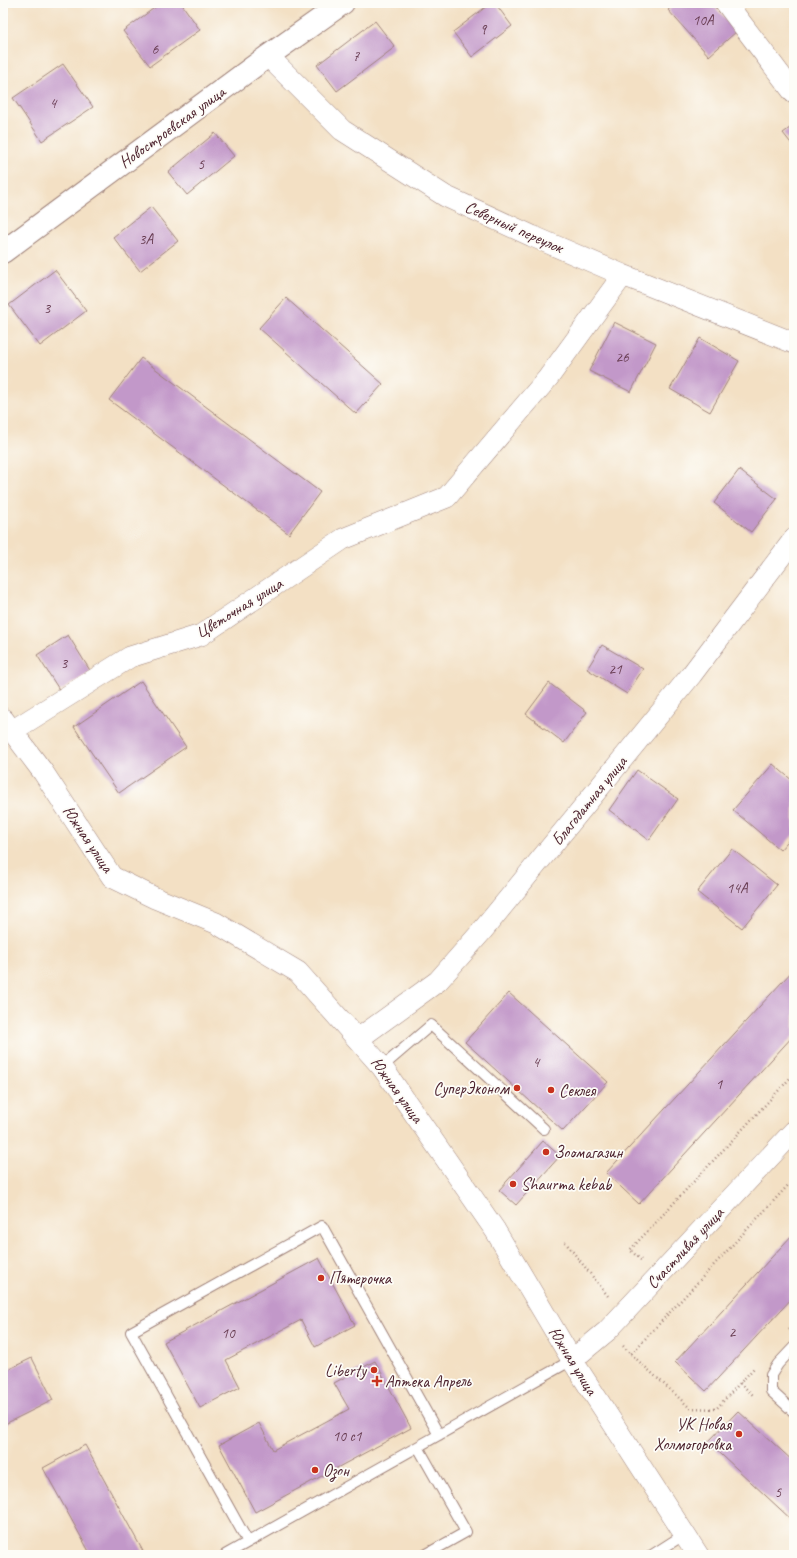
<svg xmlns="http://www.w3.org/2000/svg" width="797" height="1558" viewBox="0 0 797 1558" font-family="Caveat,sans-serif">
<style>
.building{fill:#c298c9}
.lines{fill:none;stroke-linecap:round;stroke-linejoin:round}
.service-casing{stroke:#9e8078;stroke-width:12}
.minor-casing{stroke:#9e8078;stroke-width:22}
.secondary-casing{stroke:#9e8078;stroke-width:24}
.path{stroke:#9e8078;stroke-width:2.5;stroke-dasharray:1 3;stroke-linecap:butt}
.service{stroke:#fff;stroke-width:10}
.minor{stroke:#fff;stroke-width:21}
.secondary{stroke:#fff;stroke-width:22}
.poi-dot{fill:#c8321e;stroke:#fdfcf7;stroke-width:1.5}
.labels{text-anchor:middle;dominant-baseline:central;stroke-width:3.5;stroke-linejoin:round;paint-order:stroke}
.number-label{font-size:15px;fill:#683d52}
.street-label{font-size:17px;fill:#4a1f2b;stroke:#fdfcf7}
.poi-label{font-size:17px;fill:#4a1f2b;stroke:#fdfcf7;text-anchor:start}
</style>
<rect width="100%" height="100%" fill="#fdfcf7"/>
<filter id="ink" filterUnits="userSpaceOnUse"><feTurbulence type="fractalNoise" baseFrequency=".025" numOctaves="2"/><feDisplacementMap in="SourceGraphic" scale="8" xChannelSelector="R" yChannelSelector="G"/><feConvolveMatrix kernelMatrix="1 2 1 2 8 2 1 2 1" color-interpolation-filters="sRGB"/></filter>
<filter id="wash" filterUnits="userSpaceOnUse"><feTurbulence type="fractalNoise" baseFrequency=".012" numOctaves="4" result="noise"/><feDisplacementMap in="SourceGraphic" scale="16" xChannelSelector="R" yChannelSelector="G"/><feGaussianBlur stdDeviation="0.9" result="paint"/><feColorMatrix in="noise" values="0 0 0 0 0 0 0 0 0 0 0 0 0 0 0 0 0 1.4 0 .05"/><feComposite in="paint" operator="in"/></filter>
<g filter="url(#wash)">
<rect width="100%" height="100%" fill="#f3e0c4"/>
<g id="blocks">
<path class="building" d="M 161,3 L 181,3 L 200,30 L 150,66 L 123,31 Z
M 491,3 L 495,3 L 512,26 L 472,57 L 453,32 Z
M 676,3 L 711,3 L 737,31 L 709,56 L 668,10 Z
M 375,21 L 395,47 L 337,91 L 317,65 Z
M 63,64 L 93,107 L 42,141 L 13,98 Z
M 794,125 L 794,147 L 783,133 Z
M 215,133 L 234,156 L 187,195 L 168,172 Z
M 151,207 L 178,241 L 140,271 L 113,237 Z
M 55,270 L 86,311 L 40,346 L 9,305 Z
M 286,298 L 383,384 L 356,414 L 259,328 Z
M 614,322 L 656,343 L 631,392 L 589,371 Z
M 700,338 L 739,361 L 710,412 L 670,389 Z
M 141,358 L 320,492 L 289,534 L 109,400 Z
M 739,470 L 777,499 L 751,532 L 714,503 Z
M 68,635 L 91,672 L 60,691 L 37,655 Z
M 602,645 L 643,669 L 627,694 L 587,669 Z
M 141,681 L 186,747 L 119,793 L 74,727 Z
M 549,683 L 587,712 L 564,743 L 526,714 Z
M 773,764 L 794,782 L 794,834 L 780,850 L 733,810 Z
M 637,770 L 678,799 L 649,840 L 609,810 Z
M 732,849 L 777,885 L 742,928 L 697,892 Z
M 794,969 L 794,1035 L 639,1204 L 606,1173 Z
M 509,993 L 608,1082 L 563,1131 L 465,1042 Z
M 543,1141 L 560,1156 L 516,1205 L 499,1190 Z
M 794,1233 L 794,1296 L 706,1391 L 675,1362 Z
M 319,1258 L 355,1325 L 315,1347 L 301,1320 L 226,1360 L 240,1387 L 200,1408 L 164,1342 Z
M 32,1358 L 53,1400 L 3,1425 L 3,1372 Z
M 375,1361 L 411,1428 L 255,1512 L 219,1445 L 259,1423 L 273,1450 L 349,1409 L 334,1383 Z
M 738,1411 L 794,1462 L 794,1522 L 708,1442 Z
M 85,1445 L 145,1555 L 91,1555 L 43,1468 Z"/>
</g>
</g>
<g filter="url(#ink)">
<use href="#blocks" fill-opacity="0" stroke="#9e8078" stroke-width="1"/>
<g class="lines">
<defs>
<path id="service" d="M 382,1067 L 431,1025 L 544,1129
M 794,1347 L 778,1364 L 771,1375 L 771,1391 L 794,1412
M 418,1447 L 466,1532 L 425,1555
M 248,1542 L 131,1332 L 322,1226 L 439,1435
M 225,1555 L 572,1360
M 652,1555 L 685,1534"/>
<path id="minor" d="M 726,3 L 794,93
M 268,56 L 342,130 L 445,196 L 532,236 L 623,275 L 794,343
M 3,719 L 43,772 L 112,877 L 155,898 L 216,923 L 298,972 L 382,1067 L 495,1230 L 572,1360 L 698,1555
M 12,731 L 130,657 L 201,635 L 343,539 L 447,497 L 548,378 L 623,275
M 358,1039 L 438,981 L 482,931 L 692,674 L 794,539
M 572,1360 L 607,1331 L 794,1131"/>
<path id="secondary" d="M 3,252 L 268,56 L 343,3"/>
</defs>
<use href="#service" class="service-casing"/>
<use href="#minor" class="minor-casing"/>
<use href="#secondary" class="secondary-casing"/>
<path class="path" d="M 565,1242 L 608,1296
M 641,1260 L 630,1250 L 794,1074
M 789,1330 L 794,1325
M 623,1346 L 631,1354 L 794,1179
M 631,1354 L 690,1408 L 716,1409 L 754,1368
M 740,1383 L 754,1396"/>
<use href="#service" class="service"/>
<use href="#minor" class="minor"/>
<use href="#secondary" class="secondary"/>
</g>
</g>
<g class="poi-dot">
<circle cx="517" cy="1088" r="4"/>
<circle cx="551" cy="1090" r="4"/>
<circle cx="546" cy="1152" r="4"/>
<circle cx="513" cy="1184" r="4"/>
<circle cx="321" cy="1278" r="4"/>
<circle cx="374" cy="1370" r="4"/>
<path d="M375 1375h4v4h4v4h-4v4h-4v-4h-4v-4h4z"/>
<circle cx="739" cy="1434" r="4"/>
<circle cx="315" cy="1470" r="4"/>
</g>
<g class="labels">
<g class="number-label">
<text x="703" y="20">10А</text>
<text x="483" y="29">9</text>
<text x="155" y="49">6</text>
<text x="356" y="56">7</text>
<text x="53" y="103">4</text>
<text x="201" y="164">5</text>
<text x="146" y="239">3А</text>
<text x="47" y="308">3</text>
<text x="622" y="357">26</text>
<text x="64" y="663">3</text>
<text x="615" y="669">21</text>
<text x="737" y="888">14А</text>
<text x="536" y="1062">4</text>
<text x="719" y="1084">1</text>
<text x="732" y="1332">2</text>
<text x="228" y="1333">10</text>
<text x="347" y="1436">10 с1</text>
<text x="778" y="1492">5</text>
</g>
<g class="street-label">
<text transform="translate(172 127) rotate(-36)">Новостроевская улица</text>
<text transform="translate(514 227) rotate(24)">Северный переулок</text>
<text transform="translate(239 608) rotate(-32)">Цветочная улица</text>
<text transform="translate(589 801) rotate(-51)">Благодатная улица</text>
<text transform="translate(88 839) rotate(56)">Южная улица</text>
<text transform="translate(397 1090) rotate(54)">Южная улица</text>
<text transform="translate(685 1248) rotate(-47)">Счастливая улица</text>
<text transform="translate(573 1361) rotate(58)">Южная улица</text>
</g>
<g class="poi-label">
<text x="509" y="1088" text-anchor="end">СуперЭконом</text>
<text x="559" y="1090">Секлея</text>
<text x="554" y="1152">Зоомагазин</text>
<text x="521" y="1184">Shaurma kebab</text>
<text x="329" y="1278">Пятерочка</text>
<text x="366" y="1370" text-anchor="end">Liberty</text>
<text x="385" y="1381">Аптека Апрель</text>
<text x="731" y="1424" text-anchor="end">УК Новая<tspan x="731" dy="20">Холмогоровка</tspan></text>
<text x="323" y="1470">Озон</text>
</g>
</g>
<rect width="797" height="1558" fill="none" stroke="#fdfcf7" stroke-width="16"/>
</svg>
